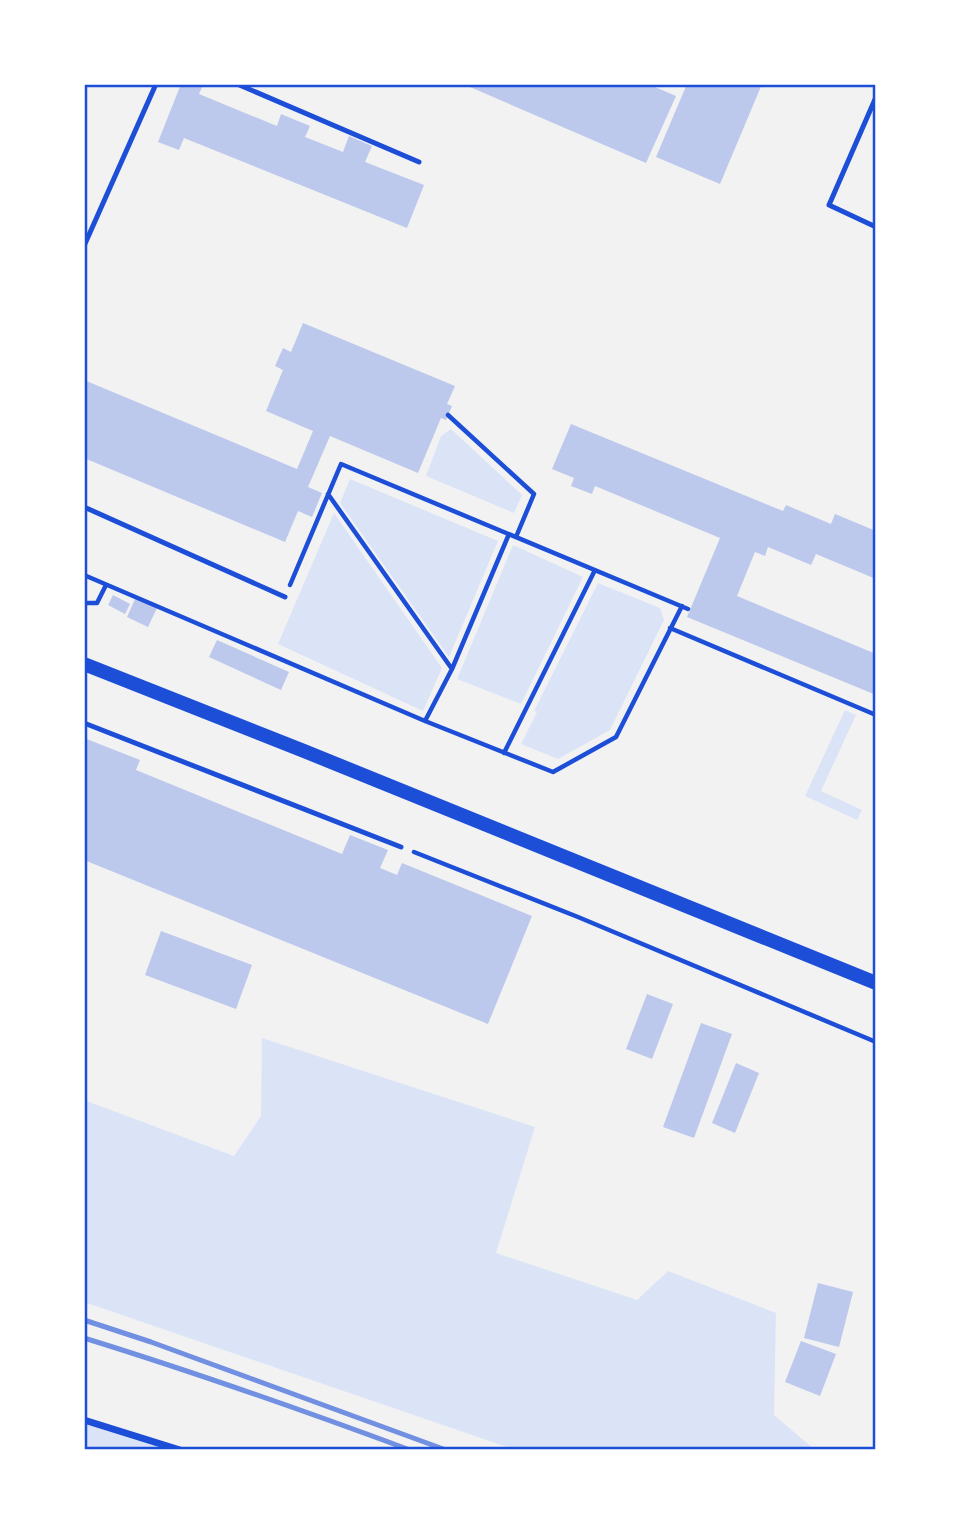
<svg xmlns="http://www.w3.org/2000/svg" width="960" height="1534" viewBox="0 0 960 1534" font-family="'PT Sans Narrow',sans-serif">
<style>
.green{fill:#dbe4f7}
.building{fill:#bdc9ec}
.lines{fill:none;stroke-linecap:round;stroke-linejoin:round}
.path{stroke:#1d4ed8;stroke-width:4.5}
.service{stroke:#1d4ed8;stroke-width:5}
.minor{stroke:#1d4ed8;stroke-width:7}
.secondary{stroke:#1d4ed8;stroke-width:14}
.rail{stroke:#7290e2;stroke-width:5}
.neatline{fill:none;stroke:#1d4ed8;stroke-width:2.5}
</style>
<rect width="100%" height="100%" fill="#f2f2f2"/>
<path class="green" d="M 451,429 L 522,495 L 514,513 L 426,476 L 441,436 Z
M 350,479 L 498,541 L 449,657 L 340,503 Z
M 334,513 L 442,668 L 423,711 L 278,644 Z
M 513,545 L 583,577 L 521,704 L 457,679 Z
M 598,583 L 660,608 L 664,620 L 610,730 L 558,759 L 521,744 L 537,712 L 534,711 Z
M 845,710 L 856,715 L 821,791 L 862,810 L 857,820 L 805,796 Z
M 262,1038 L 535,1127 L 496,1253 L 637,1300 L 668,1271 L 776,1313 L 774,1415 L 815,1450 L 516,1450 L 84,1302 L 84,1100 L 234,1156 L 261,1116 Z
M 84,1420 L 180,1450 L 84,1450 Z"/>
<path class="building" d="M 181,84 L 203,85 L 199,94 L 277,126 L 281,114 L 310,126 L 305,137 L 343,152 L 349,136 L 372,146 L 365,162 L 424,185 L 407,228 L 184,138 L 179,150 L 158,142 Z
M 463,84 L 648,84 L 676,96 L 646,163 Z
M 687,84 L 762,84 L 720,184 L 656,157 Z
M 303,323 L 455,386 L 447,404 L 452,406 L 446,420 L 441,418 L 418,473 L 330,436 L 308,487 L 322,493 L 312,517 L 298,511 L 285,542 L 84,458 L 84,380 L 297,469 L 313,431 L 266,411 L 283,370 L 275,366 L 283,348 L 291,352 Z
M 571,424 L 783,511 L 786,505 L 831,524 L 835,514 L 876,531 L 876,579 L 816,554 L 811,565 L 768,547 L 765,556 L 755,552 L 737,596 L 876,654 L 876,695 L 687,617 L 720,538 L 595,486 L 592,494 L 571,486 L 574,478 L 552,469 Z
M 113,595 L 130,604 L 125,614 L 108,605 Z
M 135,599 L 157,608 L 148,627 L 127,617 Z
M 217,640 L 289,672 L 281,690 L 209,657 Z
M 84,738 L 140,760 L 136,770 L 342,854 L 350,835 L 388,850 L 380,868 L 397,875 L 402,863 L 532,916 L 488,1024 L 84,860 Z
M 161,931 L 252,965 L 236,1009 L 145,975 Z
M 647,994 L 673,1004 L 652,1059 L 626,1049 Z
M 701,1023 L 732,1034 L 694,1138 L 663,1127 Z
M 736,1063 L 759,1073 L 735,1133 L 712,1123 Z
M 818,1283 L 853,1292 L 839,1347 L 804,1338 Z
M 801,1341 L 836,1354 L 820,1396 L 785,1382 Z"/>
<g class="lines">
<path class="path" d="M 448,415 L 534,494 L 516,537
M 328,494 L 452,669
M 84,575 L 425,721 L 553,772 L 616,737 L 682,606
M 290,585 L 341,464 L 688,609
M 84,603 L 97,603 L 106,585
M 670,628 L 876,715
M 425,721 L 452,669 L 509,534
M 504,753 L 595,570
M 414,852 L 578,917 L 876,1042"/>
<path class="service" d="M 237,84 L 419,162
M 876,97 L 829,205 L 876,227
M 84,246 L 156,84
M 84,507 L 285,597
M 84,723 L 401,847"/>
<path class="minor" d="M 84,1420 L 180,1450"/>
<path class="secondary" d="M 84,664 L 304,751 L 876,983"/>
<path class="rail" d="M 84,1320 L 151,1342 L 446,1450
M 84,1338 C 194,1372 302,1410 410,1450"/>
</g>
<rect width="960" height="1534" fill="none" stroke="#ffffff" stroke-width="172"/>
<rect x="86" y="86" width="788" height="1362" class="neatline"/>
</svg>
